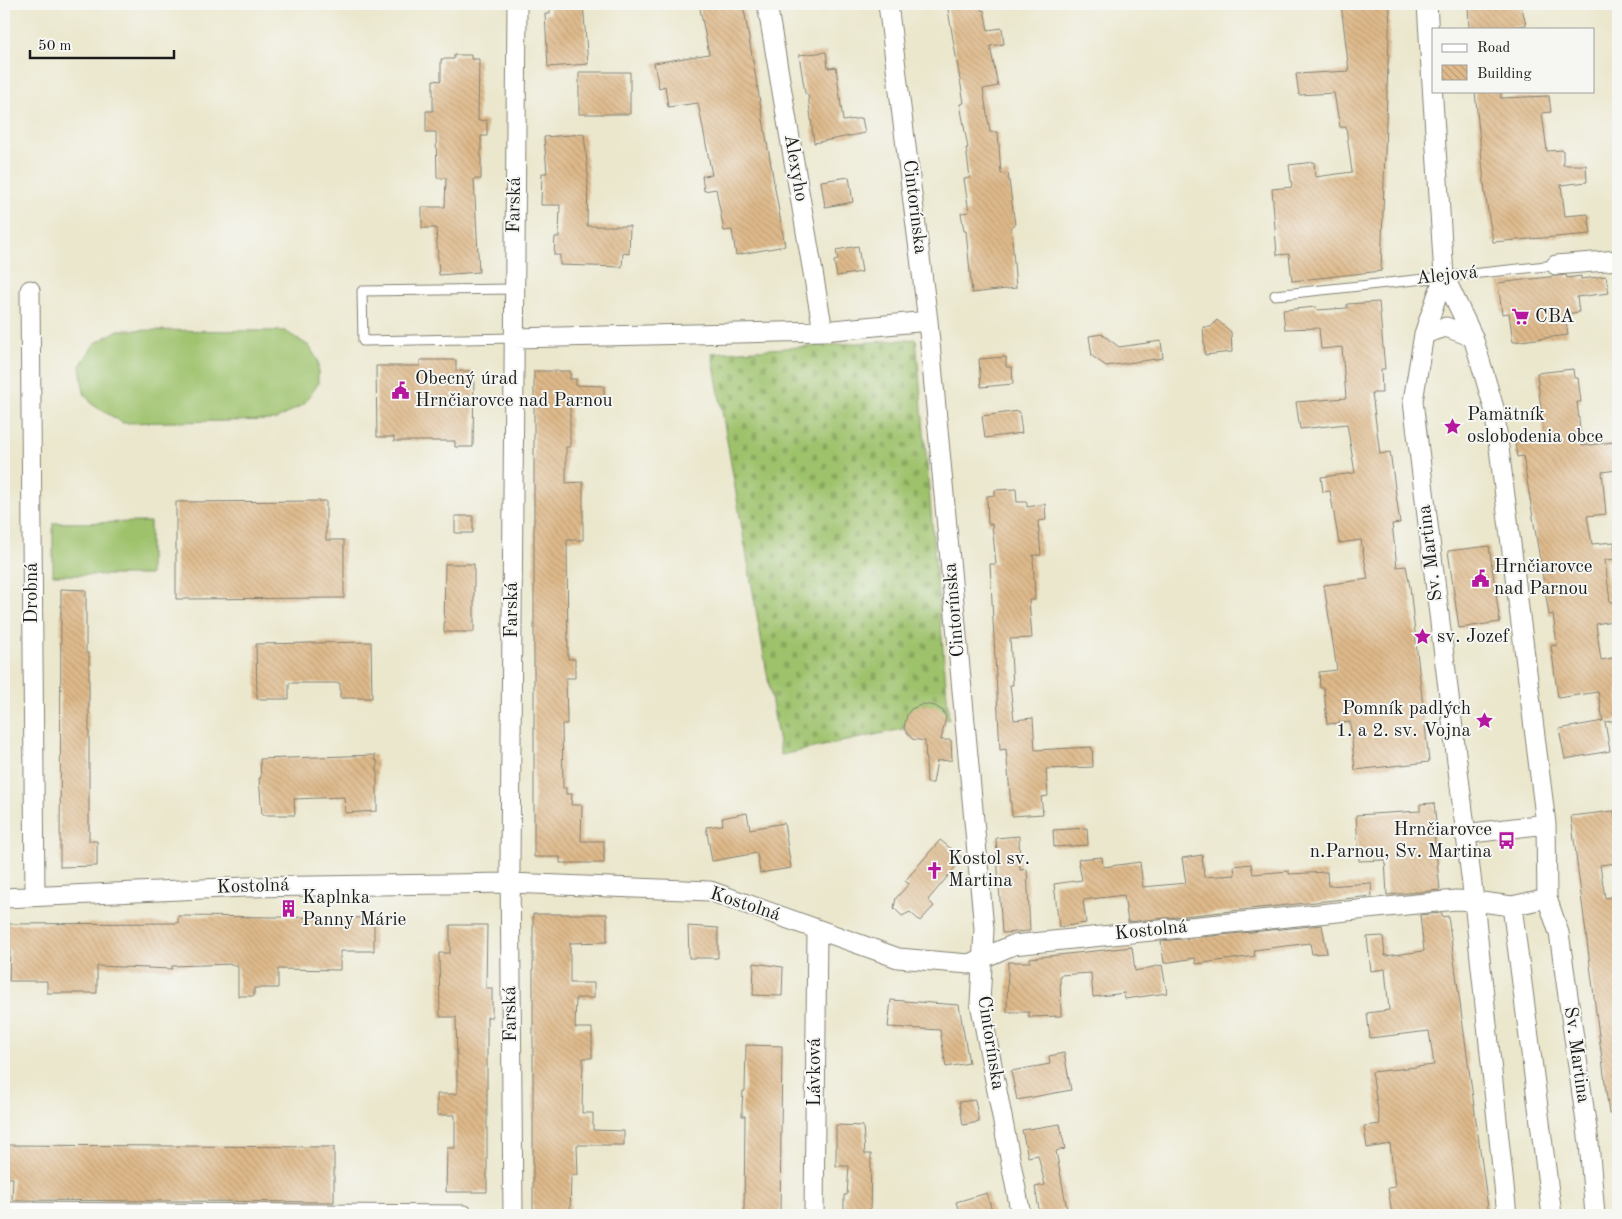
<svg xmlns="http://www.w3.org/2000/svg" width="1622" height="1219" viewBox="0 0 1622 1219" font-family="'Old Standard TT',serif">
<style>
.cemetery{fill:url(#cemetery-stones);stroke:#5d6f44}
.pitch{fill:#9ec26c;stroke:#5d6f44}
.building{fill:url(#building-back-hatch)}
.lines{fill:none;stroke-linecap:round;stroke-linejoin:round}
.lane-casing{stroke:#848274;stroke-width:11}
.street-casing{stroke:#848274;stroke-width:21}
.lane{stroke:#fff;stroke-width:9}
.street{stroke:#fff;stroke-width:19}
.labels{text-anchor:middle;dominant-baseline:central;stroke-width:4;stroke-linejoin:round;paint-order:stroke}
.street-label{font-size:19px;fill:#1c1c1c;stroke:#f6f6f2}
.poi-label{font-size:19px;fill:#1c1c1c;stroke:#f6f6f2;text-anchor:start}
</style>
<defs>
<pattern id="cemetery-stones" width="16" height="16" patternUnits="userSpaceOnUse" patternTransform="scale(1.25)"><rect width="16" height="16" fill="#9ec26c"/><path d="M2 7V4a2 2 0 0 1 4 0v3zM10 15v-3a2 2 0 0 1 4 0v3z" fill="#88a65d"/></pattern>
<pattern id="building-back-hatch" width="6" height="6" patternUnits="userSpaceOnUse" patternTransform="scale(1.25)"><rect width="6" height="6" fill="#deb98a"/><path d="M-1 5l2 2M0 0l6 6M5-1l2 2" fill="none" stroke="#be9e76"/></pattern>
</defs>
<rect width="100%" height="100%" fill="#f6f6f2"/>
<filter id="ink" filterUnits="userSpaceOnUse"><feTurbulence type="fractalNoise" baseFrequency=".02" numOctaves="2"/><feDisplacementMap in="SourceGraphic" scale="10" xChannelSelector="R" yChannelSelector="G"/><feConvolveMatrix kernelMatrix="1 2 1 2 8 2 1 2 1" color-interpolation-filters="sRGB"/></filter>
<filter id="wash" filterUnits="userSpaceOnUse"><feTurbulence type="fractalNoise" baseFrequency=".0096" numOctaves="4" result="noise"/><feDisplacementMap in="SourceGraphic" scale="20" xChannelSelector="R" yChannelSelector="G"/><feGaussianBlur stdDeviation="1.12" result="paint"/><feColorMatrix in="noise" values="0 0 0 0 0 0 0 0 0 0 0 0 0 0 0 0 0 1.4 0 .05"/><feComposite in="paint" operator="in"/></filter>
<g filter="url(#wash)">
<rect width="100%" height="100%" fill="#ebe7cd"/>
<path class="cemetery" d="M 916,339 L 949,719 L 781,755 L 712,353 Z"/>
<path class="pitch" d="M 118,330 L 285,331 L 309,346 L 318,361 L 318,384 L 304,404 L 275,420 L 123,423 L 93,405 L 84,393 L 80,366 L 94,344 Z
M 150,522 L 150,575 L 53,575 L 53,523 Z"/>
<g id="blocks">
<path class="building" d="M 550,4 L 583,4 L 588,64 L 548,67 L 545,14 L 550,14 Z
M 699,4 L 743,4 L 785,246 L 736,255 L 732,230 L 724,231 L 716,189 L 704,191 L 702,176 L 712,175 L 698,103 L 668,107 L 665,86 L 659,88 L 654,63 L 709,54 Z
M 947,4 L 980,4 L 982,11 L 984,10 L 988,30 L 1002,28 L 1004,44 L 990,46 L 998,86 L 983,89 L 990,132 L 998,132 L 1001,174 L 1008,173 L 1015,225 L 1011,226 L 1016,288 L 972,293 L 966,231 L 964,231 L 961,213 L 969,212 L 964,179 L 970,178 L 966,148 L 968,148 L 960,104 L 964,103 Z
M 1341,4 L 1390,4 L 1381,271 L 1292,281 L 1289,254 L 1277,255 L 1272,189 L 1292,187 L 1289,165 L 1314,162 L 1315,177 L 1352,172 L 1346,127 L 1340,127 L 1334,93 L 1299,95 L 1296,74 L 1349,71 Z
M 1468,4 L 1521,4 L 1526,25 L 1501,29 L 1469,29 Z
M 826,52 L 828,68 L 836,67 L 843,121 L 862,118 L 865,133 L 814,143 L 808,95 L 805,93 L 799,55 Z
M 454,55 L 471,55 L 471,59 L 479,59 L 478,121 L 487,120 L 487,136 L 481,136 L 481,179 L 474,179 L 479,272 L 439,275 L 436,228 L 422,228 L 422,207 L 445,207 L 446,178 L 437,178 L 436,132 L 426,132 L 426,111 L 433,111 L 433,80 L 441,81 L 441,59 L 454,59 Z
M 579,72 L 630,72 L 630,114 L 579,114 Z
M 1475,91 L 1501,91 L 1501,98 L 1549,96 L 1551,112 L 1542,113 L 1547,151 L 1563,150 L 1563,165 L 1586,165 L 1587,182 L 1561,185 L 1565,216 L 1588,214 L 1591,234 L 1493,242 L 1485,193 Z
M 584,134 L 588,174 L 587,226 L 630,226 L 629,254 L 623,253 L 622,267 L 560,265 L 560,255 L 554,255 L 555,237 L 559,237 L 560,205 L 541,205 L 542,173 L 547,173 L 544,137 Z
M 849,177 L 853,202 L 825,207 L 821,181 Z
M 858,246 L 862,272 L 837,276 L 834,261 L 838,260 L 836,250 Z
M 1566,275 L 1567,278 L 1581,276 L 1581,279 L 1606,276 L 1609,293 L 1577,297 L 1579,312 L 1565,314 L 1568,335 L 1513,342 L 1509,313 L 1502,314 L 1498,283 Z
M 1379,302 L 1385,369 L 1381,369 L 1382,393 L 1372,393 L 1380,454 L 1390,452 L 1400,523 L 1392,524 L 1397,567 L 1406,566 L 1410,587 L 1429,762 L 1355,770 L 1350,722 L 1327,724 L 1324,688 L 1320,688 L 1319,672 L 1337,670 L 1324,585 L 1368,579 L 1361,540 L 1339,543 L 1330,491 L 1323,492 L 1321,477 L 1355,473 L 1347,424 L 1300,429 L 1296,402 L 1346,398 L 1342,347 L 1321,349 L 1319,328 L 1285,329 L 1283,310 L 1316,307 L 1317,310 L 1347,308 L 1347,304 Z
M 1217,320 L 1231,332 L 1232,352 L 1205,355 L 1203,327 L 1211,327 Z
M 1102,334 L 1119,347 L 1161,341 L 1163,358 L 1106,366 L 1092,356 L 1089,336 Z
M 1006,357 L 1006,367 L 1012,367 L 1013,384 L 981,387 L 979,359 Z
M 420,360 L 456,360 L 456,371 L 474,371 L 473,447 L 455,447 L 455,441 L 394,441 L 394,437 L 377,437 L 376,366 L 420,366 Z
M 1573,369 L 1574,378 L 1578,378 L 1581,402 L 1577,402 L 1582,446 L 1613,442 L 1617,470 L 1602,472 L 1606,514 L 1587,516 L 1592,544 L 1614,542 L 1616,559 L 1605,560 L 1610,602 L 1618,601 L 1618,620 L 1596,624 L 1601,660 L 1618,657 L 1618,720 L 1605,722 L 1610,751 L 1565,759 L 1559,729 L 1603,721 L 1598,692 L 1558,698 L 1551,646 L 1557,645 L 1553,614 L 1549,615 L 1523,456 L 1517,457 L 1515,442 L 1544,438 L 1537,373 Z
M 534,371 L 570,371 L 570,379 L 576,379 L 576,385 L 604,386 L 604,402 L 570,401 L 570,447 L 566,447 L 566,483 L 583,482 L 583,540 L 567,540 L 568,659 L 575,659 L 575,678 L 566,678 L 567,724 L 562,724 L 563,788 L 566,788 L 566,794 L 572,794 L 571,805 L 582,805 L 581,841 L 604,841 L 604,863 L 560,863 L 560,857 L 534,857 Z
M 1019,411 L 1022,433 L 985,438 L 982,416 Z
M 1016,489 L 1017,502 L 1027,502 L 1027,507 L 1045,504 L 1046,520 L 1038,521 L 1041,555 L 1033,555 L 1035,600 L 1029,600 L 1032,638 L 1010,639 L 1013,685 L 1010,685 L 1014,720 L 1033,718 L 1035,750 L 1092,747 L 1093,767 L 1046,769 L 1048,796 L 1041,797 L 1043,814 L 1012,816 L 1006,749 L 1000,750 L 990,564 L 996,564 L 992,524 L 988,524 L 987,496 L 995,495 L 995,490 Z
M 326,501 L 326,540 L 344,540 L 344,598 L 176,599 L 176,502 Z
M 455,516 L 473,516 L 473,533 L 455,533 Z
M 1489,546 L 1500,622 L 1459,628 L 1448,551 Z
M 445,564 L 474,564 L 474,632 L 444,632 Z
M 61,589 L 86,590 L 86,653 L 89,653 L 89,841 L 97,841 L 97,866 L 60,867 Z
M 371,642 L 372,698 L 340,698 L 340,683 L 289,683 L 289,699 L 257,699 L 256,644 Z
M 923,704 L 935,706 L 943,711 L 946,717 L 941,740 L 951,740 L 952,760 L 937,761 L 933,783 L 927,783 L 925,741 L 912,739 L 904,728 L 907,715 L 911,709 Z
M 375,755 L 375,760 L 377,760 L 377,811 L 345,813 L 344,797 L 294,799 L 295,815 L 262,815 L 259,778 L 261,778 L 260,759 Z
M 1434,803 L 1436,822 L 1433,822 L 1440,890 L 1387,895 L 1385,860 L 1359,861 L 1356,815 L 1420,811 L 1420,804 Z
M 1614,811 L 1618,840 L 1618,863 L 1600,865 L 1605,898 L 1618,896 L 1618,1114 L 1609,1114 L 1571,816 Z
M 747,813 L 750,829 L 784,823 L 791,868 L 760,873 L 757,853 L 712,861 L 706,827 L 723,825 L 722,818 Z
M 1087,828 L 1088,845 L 1054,847 L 1053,830 Z
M 1019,836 L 1020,870 L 1027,869 L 1030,931 L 1002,933 L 996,838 Z
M 940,840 L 963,858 L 928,900 L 934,906 L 920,921 L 910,912 L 902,916 L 894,908 L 896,898 L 909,884 L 905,881 Z
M 1202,855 L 1204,877 L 1235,875 L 1234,866 L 1251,864 L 1253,874 L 1289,871 L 1289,874 L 1327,872 L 1328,886 L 1371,883 L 1372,896 L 1128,922 L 1124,895 L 1083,900 L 1086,923 L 1059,927 L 1054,884 L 1082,880 L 1078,859 L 1102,857 L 1103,867 L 1140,862 L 1143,887 L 1186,883 L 1182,858 Z
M 1442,913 L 1442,917 L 1448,916 L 1489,1215 L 1469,1215 L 1469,1212 L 1444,1215 L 1392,1215 L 1388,1188 L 1395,1187 L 1390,1144 L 1367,1148 L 1364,1126 L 1380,1124 L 1372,1072 L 1434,1065 L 1429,1031 L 1370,1038 L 1367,1013 L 1389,1010 L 1385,969 L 1371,971 L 1367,937 L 1383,936 L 1385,956 L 1424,951 L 1420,915 Z
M 533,914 L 607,914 L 607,942 L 570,943 L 570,983 L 594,983 L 594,998 L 576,998 L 575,1028 L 592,1028 L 592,1058 L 583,1058 L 582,1113 L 593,1113 L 593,1130 L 624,1131 L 624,1145 L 577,1145 L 578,1175 L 571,1175 L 570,1215 L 533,1215 Z
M 178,916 L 374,918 L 374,951 L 340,951 L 340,970 L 278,969 L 278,988 L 254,988 L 254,996 L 238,996 L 238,966 L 233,966 L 233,964 L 172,966 L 172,969 L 97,966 L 97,993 L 47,993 L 47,981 L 9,981 L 10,950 L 4,950 L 4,924 L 178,923 Z
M 450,925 L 487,925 L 486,988 L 492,988 L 492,1017 L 487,1017 L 487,1192 L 446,1192 L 447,1148 L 455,1148 L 455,1115 L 437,1115 L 437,1094 L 457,1094 L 457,1060 L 456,1017 L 440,1017 L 439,953 L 450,953 Z
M 1322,925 L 1327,953 L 1312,954 L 1310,943 L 1254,950 L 1255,956 L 1196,964 L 1195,958 L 1164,963 L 1161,941 Z
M 688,926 L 718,928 L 718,958 L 689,958 Z
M 1132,947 L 1135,971 L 1162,965 L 1167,993 L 1125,999 L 1124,993 L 1093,997 L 1091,973 L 1060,975 L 1061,1016 L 1029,1017 L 1029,1012 L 1007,1012 L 1008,962 L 1030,962 L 1030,958 Z
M 754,963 L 783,967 L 782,996 L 753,995 Z
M 891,1000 L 959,1005 L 969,1063 L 946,1067 L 940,1030 L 888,1027 Z
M 746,1045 L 782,1046 L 780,1213 L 744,1213 L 745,1116 L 742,1116 L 742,1106 L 743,1091 L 745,1091 Z
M 1064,1053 L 1071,1090 L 1017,1100 L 1011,1071 L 1050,1064 L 1049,1056 Z
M 975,1100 L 979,1122 L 963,1125 L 959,1102 Z
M 1060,1124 L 1065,1149 L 1056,1151 L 1067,1209 L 1040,1215 L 1035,1187 L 1045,1185 L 1038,1155 L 1028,1157 L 1022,1130 Z
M 836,1125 L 863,1126 L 865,1154 L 871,1154 L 870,1215 L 844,1215 L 844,1195 L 847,1195 L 849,1166 L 836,1166 Z
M 4,1145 L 334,1147 L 334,1202 L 12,1200 L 13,1178 L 4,1178 Z
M 987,1193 L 993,1215 L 960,1215 L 956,1202 Z"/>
</g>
</g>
<g filter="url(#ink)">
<use href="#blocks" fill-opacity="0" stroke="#848274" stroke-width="1"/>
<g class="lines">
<defs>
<path id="lane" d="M 1275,295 L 1556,265
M 514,338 L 363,341 L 362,291 L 514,289"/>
<path id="street" d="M 767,4 L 823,331
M 888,4 L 928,321 L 984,929 L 980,1003 L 1021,1215
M 1427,4 L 1444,276 L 1473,337 L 1494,408 L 1546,824 L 1547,898 L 1512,906 L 1474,901 L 1413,401 L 1424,334 L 1444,276
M 1556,265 L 1618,260
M 30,290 L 35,896
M 1424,334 L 1446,327 L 1473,337
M 514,338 L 823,331 L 928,321
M 1464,834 L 1546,824
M 4,898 L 246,887 L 510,883 L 710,891 L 898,958 L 969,964 L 1013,945 L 1456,900 L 1474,901 L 1507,1215
M 1547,898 L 1559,933 L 1589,1143 L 1595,1215
M 1512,906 L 1552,1215
M 4,1212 L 464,1215
M 513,1215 L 510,865 L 517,4
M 814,1215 L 817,929"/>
</defs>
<use href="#lane" class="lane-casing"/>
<use href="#street" class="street-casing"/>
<use href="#lane" class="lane"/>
<use href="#street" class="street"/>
</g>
</g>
<defs>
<symbol id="supermarket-bare" viewBox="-9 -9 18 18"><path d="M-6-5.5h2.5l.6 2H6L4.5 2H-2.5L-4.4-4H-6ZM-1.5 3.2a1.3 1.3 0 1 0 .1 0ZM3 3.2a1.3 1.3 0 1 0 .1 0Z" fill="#b5179e" stroke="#f6f6f2" stroke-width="2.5" paint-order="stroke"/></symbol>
<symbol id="civic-bare" viewBox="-9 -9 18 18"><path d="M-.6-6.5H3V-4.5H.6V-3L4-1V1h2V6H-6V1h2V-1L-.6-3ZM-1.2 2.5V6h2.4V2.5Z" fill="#b5179e" stroke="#f6f6f2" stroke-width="2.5" paint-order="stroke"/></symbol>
<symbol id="sight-bare" viewBox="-9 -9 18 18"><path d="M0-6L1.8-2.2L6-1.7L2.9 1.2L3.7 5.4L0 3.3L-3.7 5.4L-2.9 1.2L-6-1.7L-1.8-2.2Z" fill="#b5179e" stroke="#f6f6f2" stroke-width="2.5" paint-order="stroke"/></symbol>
<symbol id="bus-bare" viewBox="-9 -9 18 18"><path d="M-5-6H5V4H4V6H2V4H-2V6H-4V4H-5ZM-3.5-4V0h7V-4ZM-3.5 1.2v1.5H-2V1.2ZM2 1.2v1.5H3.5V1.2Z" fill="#b5179e" stroke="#f6f6f2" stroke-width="2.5" paint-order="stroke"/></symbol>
<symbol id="church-bare" viewBox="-9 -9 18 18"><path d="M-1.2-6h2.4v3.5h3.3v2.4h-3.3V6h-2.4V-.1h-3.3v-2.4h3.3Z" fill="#b5179e" stroke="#f6f6f2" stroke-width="2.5" paint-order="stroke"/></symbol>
<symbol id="building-bare" viewBox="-9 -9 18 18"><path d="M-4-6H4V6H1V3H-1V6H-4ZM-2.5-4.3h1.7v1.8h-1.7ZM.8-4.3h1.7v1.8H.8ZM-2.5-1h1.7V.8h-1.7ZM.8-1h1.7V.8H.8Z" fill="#b5179e" stroke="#f6f6f2" stroke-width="2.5" paint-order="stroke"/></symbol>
</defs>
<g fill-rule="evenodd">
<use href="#supermarket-bare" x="1508" y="304" width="25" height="25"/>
<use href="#civic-bare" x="388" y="378" width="25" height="25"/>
<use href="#sight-bare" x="1440" y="414" width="25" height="25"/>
<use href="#civic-bare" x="1468" y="566" width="25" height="25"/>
<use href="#sight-bare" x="1410" y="624" width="25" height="25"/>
<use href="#sight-bare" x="1472" y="708" width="25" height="25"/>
<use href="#bus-bare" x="1494" y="828" width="25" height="25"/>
<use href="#church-bare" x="922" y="858" width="25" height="25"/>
<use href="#building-bare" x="276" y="896" width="25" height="25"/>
</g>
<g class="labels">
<g class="street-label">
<text transform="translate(795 168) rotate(80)">Alexyho</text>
<text transform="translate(515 205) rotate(-89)">Farská</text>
<text transform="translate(914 207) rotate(83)">Cintorínska</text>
<text transform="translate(1447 276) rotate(-6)">Alejová</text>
<text transform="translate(1431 553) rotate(-97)">Sv. Martina</text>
<text transform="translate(32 593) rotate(-90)">Drobná</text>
<text transform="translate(512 610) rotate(-90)">Farská</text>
<text transform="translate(955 610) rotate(-95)">Cintorínska</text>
<text transform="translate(253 887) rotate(-2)">Kostolná</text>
<text transform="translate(745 905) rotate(18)">Kostolná</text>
<text transform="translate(1151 931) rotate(-6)">Kostolná</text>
<text transform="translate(511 1014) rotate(-91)">Farská</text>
<text transform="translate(990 1043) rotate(81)">Cintorínska</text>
<text transform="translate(1576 1055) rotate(82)">Sv. Martina</text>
<text transform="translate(815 1072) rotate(-90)">Lávková</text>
</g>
<g class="poi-label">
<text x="1535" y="317">CBA</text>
<text x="415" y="379">Obecný úrad<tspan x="415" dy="22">Hrnčiarovce nad Parnou</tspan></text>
<text x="1467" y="415">Pamätník<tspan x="1467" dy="22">oslobodenia obce</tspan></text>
<text x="1494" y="567">Hrnčiarovce<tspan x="1494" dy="22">nad Parnou</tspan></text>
<text x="1437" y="637">sv. Jozef</text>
<text x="1471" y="709" text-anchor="end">Pomník padlých<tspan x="1471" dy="22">1. a 2. sv. Vojna</tspan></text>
<text x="1492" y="830" text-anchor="end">Hrnčiarovce<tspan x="1492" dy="22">n.Parnou, Sv. Martina</tspan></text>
<text x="948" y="859">Kostol sv.<tspan x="948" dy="22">Martina</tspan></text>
<text x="302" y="898">Kaplnka<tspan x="302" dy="22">Panny Márie</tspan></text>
</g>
</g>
<rect width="1622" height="1219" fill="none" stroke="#f6f6f2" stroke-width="20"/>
<rect x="1432" y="28" width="162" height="65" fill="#f6f6f2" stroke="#9f9f9c"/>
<rect x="1442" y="44" width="25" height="8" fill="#ffffff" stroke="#9f9f9c"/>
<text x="1477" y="52" font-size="15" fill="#1c1c1c">Road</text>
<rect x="1442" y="65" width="25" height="15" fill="url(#building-back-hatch)" stroke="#9f9f9c"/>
<text x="1477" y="78" font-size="15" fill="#1c1c1c">Building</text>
<path d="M30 50v8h144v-8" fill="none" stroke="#1c1c1c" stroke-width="2.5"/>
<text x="38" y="50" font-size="15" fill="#1c1c1c" stroke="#f6f6f2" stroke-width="4" paint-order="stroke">50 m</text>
</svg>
